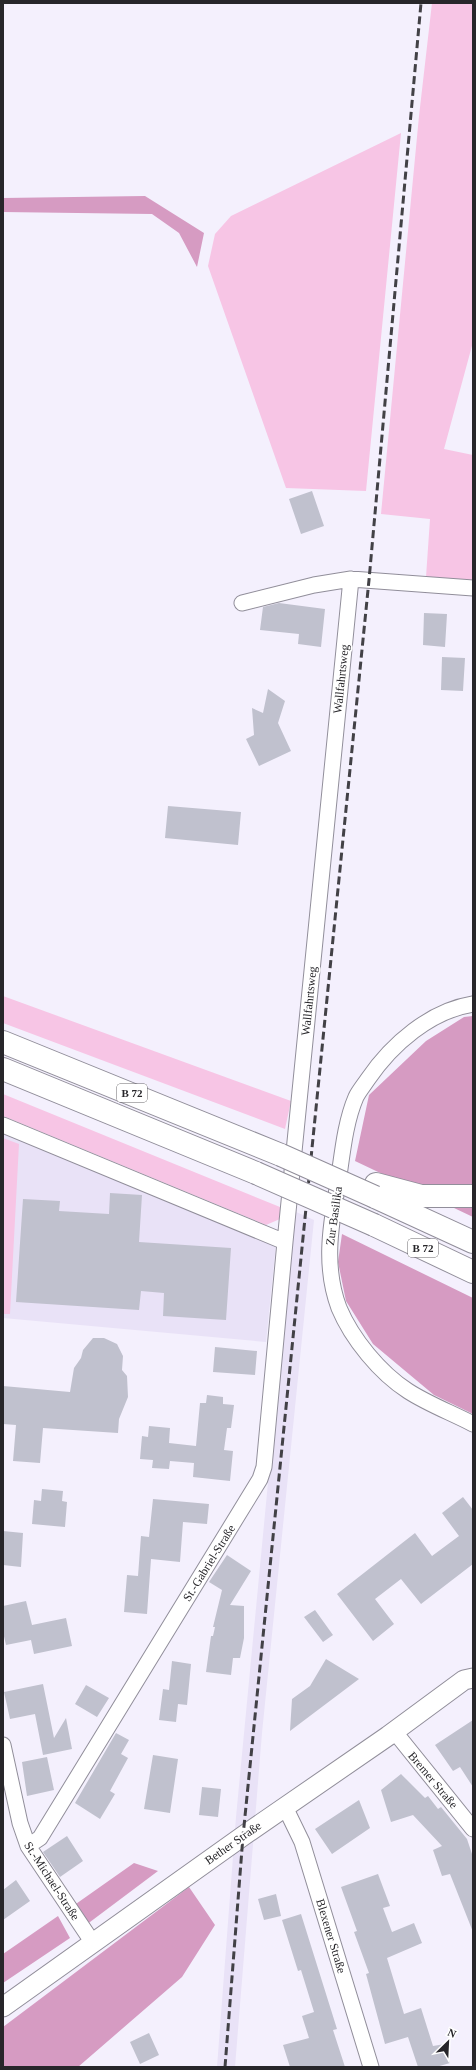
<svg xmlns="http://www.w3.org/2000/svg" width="476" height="2070" viewBox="0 0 476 2070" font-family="'Times New Roman',serif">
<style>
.built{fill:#e9e2f7}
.green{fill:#f7c5e5}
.forest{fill:#d69bc2}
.building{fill:#c0c1ce}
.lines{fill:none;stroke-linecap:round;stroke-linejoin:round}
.minor-casing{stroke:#918e9a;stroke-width:17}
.tertiary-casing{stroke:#918e9a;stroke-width:21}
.trunk-casing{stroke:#918e9a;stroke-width:24}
.minor{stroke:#fff;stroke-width:15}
.tertiary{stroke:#fff;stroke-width:19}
.trunk{stroke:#fff;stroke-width:22}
.rail{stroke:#424146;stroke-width:3;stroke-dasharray:8 4;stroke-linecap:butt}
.trunk-bridge-casing{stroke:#918e9a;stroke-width:24;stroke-linecap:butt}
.trunk-bridge{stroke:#fff;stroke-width:22}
.labels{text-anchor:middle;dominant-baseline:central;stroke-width:3.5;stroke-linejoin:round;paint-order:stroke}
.shield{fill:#fff;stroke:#68676a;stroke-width:1}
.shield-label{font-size:11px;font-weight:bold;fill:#27262a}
.street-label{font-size:12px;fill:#27262a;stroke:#fff}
</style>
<rect width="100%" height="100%" fill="#f4f0fd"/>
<path class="built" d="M 3,1133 L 276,1244 L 266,1342 L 3,1318 Z
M 294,1211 L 314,1220 L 262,1733 L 235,2067 L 217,2067 L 236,1817 Z"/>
<path class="green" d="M 432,3 L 473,3 L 473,342 L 444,449 L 473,455 L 473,580 L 426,577 L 430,519 L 381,514 L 419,116 Z
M 401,133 L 366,491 L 286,488 L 208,266 L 215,234 L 231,216 Z
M 3,996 L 291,1101 L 285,1129 L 3,1023 Z
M 3,1094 L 280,1207 L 280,1219 L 266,1225 L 3,1116 Z
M 3,1138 L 19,1144 L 10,1314 L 3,1314 Z"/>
<path class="forest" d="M 145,196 L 204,233 L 197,267 L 179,233 L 152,214 L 3,212 L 3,198 Z
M 473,1016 L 473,1217 L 355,1161 L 369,1095 L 426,1041 L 464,1017 Z
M 342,1234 L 473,1298 L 473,1414 L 434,1395 L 373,1344 L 346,1301 L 338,1262 Z
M 134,1863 L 158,1871 L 86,1925 L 73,1906 Z
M 189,1887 L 215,1925 L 182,1977 L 78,2067 L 3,2067 L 3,2027 Z
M 58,1916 L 70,1938 L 3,1983 L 3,1954 Z"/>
<path class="building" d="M 312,491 L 324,526 L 301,534 L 289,499 Z
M 279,603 L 325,609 L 321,647 L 298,644 L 299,634 L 260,630 L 263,607 Z
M 424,613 L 447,614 L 445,647 L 423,645 Z
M 442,657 L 465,658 L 463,691 L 441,690 Z
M 268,689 L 285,701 L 278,723 L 291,751 L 259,766 L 246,739 L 254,735 L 252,708 L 263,713 Z
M 168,806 L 241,812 L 238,845 L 165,838 Z
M 110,1193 L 142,1195 L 139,1242 L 231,1248 L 226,1320 L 163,1316 L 164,1293 L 141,1291 L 139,1310 L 16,1302 L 23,1199 L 60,1201 L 59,1211 L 109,1214 Z
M 93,1338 L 104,1338 L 117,1344 L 123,1356 L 122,1370 L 127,1376 L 128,1397 L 119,1419 L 118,1433 L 43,1428 L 40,1463 L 13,1461 L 16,1425 L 3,1424 L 3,1386 L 70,1392 L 74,1368 L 81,1358 L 83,1350 Z
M 215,1347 L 257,1351 L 255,1375 L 213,1372 Z
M 207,1395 L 223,1397 L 223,1404 L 234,1405 L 231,1428 L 227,1428 L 224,1450 L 233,1451 L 230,1481 L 193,1477 L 194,1463 L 170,1461 L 169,1469 L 152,1468 L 153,1460 L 140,1459 L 142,1436 L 148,1437 L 149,1426 L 170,1428 L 169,1443 L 196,1446 L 200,1403 L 206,1403 Z
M 42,1489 L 63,1491 L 62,1501 L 67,1502 L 65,1527 L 32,1524 L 34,1500 L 41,1501 Z
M 463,1497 L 473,1510 L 473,1564 L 421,1604 L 401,1579 L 375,1599 L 394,1624 L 373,1641 L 337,1594 L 415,1533 L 432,1556 L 459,1536 L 442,1513 Z
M 153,1499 L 209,1504 L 207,1524 L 183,1522 L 180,1562 L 151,1559 L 147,1614 L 124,1612 L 127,1575 L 138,1576 L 141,1536 L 149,1537 Z
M 3,1531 L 23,1533 L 21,1567 L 3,1565 Z
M 227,1555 L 251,1571 L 230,1605 L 244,1606 L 244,1638 L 240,1658 L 233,1658 L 231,1675 L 206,1672 L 211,1636 L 213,1636 L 215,1627 L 213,1627 L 222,1590 L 209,1582 Z
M 26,1601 L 32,1625 L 66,1618 L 72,1646 L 34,1654 L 31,1640 L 6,1645 L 3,1632 L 3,1606 Z
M 315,1610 L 333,1635 L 323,1642 L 304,1617 Z
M 326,1659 L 359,1679 L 290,1731 L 292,1699 L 310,1686 Z
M 172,1661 L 191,1664 L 187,1705 L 178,1704 L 176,1722 L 159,1720 L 163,1689 L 169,1690 Z
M 43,1684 L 54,1738 L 66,1718 L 72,1749 L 43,1755 L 35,1714 L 10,1719 L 4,1692 Z
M 86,1685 L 109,1698 L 97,1717 L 75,1704 Z
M 473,1720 L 473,1787 L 460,1767 L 453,1771 L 435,1745 Z
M 116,1733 L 129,1740 L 121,1754 L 128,1758 L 110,1791 L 115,1794 L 100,1819 L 75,1803 Z
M 153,1755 L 178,1759 L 170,1813 L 144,1809 Z
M 47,1757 L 54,1790 L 27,1796 L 22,1762 Z
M 401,1774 L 425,1798 L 428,1796 L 438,1809 L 441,1807 L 467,1839 L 473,1857 L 473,1932 L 450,1874 L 442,1876 L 433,1850 L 442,1846 L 413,1815 L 391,1822 L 381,1790 Z
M 202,1787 L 221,1789 L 218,1817 L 199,1815 Z
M 359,1800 L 370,1828 L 332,1854 L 315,1829 Z
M 67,1836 L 83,1861 L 60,1877 L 43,1852 Z
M 378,1874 L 390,1906 L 383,1908 L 392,1932 L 414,1923 L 422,1943 L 387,1958 L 404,2014 L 421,2008 L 433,2046 L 445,2044 L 450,2063 L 436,2067 L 418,2067 L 408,2037 L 385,2044 L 366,1974 L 369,1973 L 354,1932 L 357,1931 L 341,1887 Z
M 16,1880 L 30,1901 L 3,1920 L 3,1890 Z
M 276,1894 L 281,1916 L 264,1920 L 258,1899 Z
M 301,1914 L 337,2029 L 333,2030 L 345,2067 L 290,2067 L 283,2045 L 309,2038 L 302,2016 L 314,2012 L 301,1970 L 298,1971 L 282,1920 Z
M 149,2033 L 159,2055 L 140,2064 L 130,2042 Z"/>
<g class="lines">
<defs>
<path id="minor" d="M 242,603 L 314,585 L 351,579 L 473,588
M 473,1004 C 430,1011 392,1044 368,1079 C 364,1085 359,1091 356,1097 C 344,1125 342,1159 337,1189 C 330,1229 324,1268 339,1308 C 352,1339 380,1373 408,1391 C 428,1404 452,1413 473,1424
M 3,1125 L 285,1242 L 351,579
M 394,1731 L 473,1829
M 3,1745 L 20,1823 L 28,1846 L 93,1943
M 285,1807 L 302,1842 L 371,2067
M 28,1846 L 40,1838 L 260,1479 L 264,1467 L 285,1242"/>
<path id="tertiary" d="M 3,2007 L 243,1836 L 388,1736 L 464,1680 L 473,1678"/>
<path id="trunk" d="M 3,1042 L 281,1155
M 3,1069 L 256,1173
M 376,1184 L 421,1196 L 473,1196
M 375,1197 L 473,1242
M 374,1225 L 473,1272"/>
</defs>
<use href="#minor" class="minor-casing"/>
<use href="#tertiary" class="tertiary-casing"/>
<use href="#trunk" class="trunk-casing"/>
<use href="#minor" class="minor"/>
<use href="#tertiary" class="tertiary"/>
<use href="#trunk" class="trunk"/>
<path class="rail" d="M 225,2067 L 243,1836 L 369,580 L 421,3"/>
<defs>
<path id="trunk-bridge" d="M 281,1155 L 375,1197
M 256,1173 L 374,1225"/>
</defs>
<use href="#trunk-bridge" class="trunk-bridge-casing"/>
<use href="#trunk-bridge" class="trunk-bridge"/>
</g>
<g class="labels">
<g class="shield">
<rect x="117" y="1084" width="30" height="18" rx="3"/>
<rect x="408" y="1239" width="30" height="18" rx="3"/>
</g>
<g class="shield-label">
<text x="132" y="1093">B 72</text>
<text x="423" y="1248">B 72</text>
</g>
<g class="street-label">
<text transform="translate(341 679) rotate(-84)">Wallfahrtsweg</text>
<text transform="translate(309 1001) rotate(-84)">Wallfahrtsweg</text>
<text transform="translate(334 1216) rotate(-82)">Zur Basilika</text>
<text transform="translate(209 1563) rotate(-58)">St.-Gabriel-Straße</text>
<text transform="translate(433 1780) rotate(50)">Bremer Straße</text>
<text transform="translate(233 1843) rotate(-35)">Bether Straße</text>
<text transform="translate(52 1881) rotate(57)">St.-Michael-Straße</text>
<text transform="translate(331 1936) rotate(73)">Blexener Straße</text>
</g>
</g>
<rect width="476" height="2070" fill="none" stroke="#27262a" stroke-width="8"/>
<g transform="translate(448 2042) rotate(24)" stroke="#ffffff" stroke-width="3" paint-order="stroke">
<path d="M0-3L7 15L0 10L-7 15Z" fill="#27262a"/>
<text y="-6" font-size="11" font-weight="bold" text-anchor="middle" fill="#27262a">N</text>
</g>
</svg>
